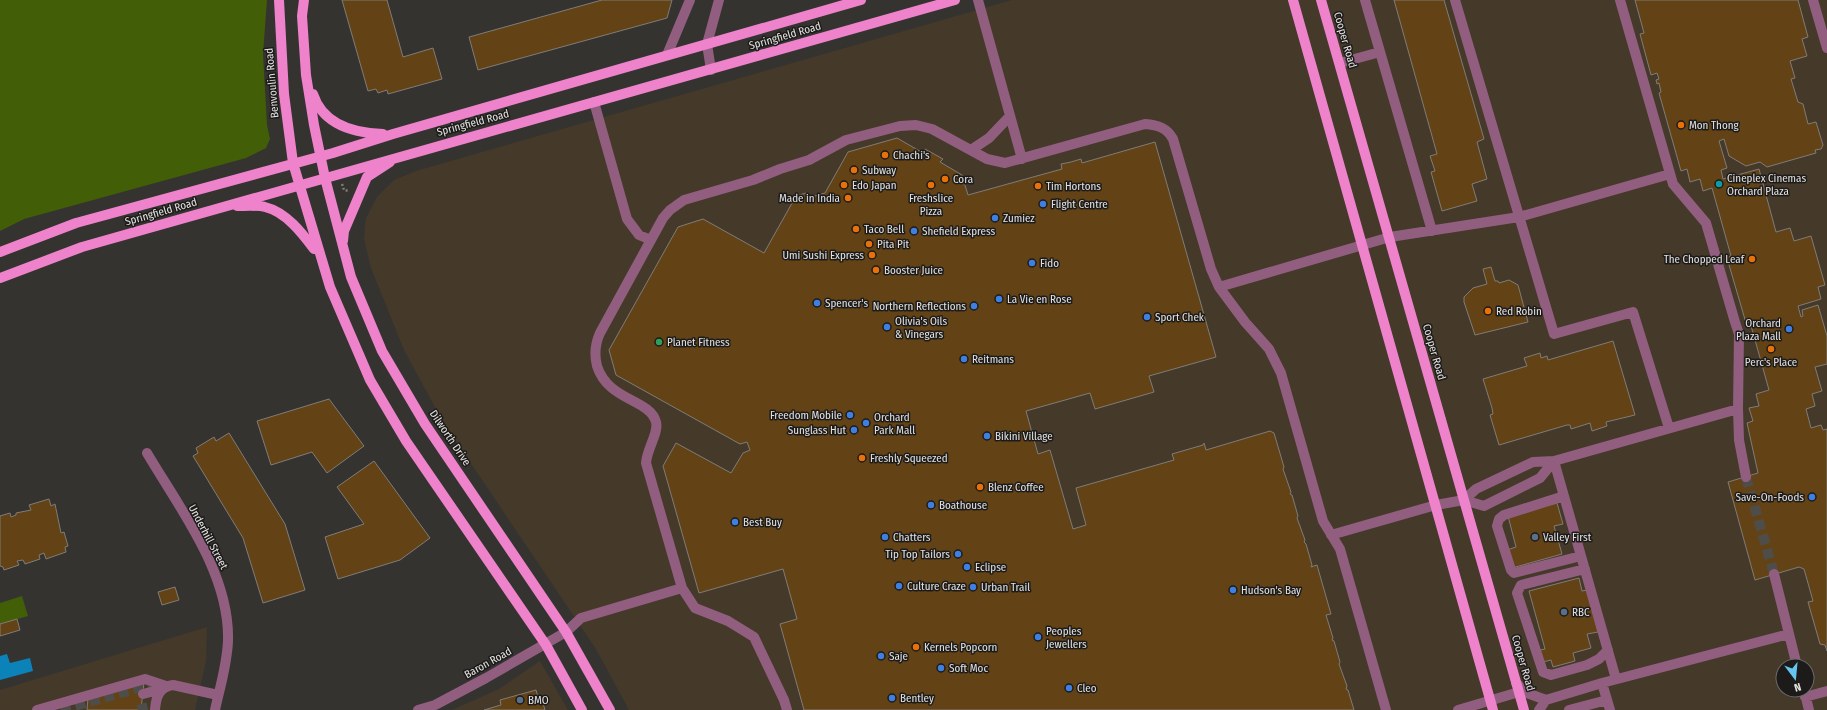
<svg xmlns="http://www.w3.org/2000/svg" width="1827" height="710" viewBox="0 0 1827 710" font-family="'Fira Sans Condensed',sans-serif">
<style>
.commercial{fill:#45392a;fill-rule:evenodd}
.green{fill:#425f07}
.water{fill:#0b82b8}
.building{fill:#634316;stroke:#7f7c79}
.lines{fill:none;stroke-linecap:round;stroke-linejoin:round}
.minor-tunnel{stroke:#4f4d4a;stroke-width:10;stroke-dasharray:10 5;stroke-linecap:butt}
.path{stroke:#7f7d7b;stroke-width:2.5;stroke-dasharray:2 2;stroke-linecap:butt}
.minor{stroke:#925e80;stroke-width:10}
.major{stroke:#ee83cb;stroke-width:10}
.food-dot{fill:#e8710a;stroke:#1c1b1a;stroke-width:1.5}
.culture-dot{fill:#0f9aa8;stroke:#1c1b1a;stroke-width:1.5}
.shop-dot{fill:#3f7fe0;stroke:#1c1b1a;stroke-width:1.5}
.leisure-dot{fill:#2e9e5b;stroke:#1c1b1a;stroke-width:1.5}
.service-dot{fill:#5c6f8a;stroke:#1c1b1a;stroke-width:1.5}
.labels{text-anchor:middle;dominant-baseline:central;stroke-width:3;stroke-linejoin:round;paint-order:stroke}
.street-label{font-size:11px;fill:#e3e2e0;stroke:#1c1b1a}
.poi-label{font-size:11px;fill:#e3e2e0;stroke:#1c1b1a;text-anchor:start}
</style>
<rect width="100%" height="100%" fill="#353330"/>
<path class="commercial" d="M 1012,0 L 1827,0 L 1827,710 L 629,710 L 596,649 L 443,422 L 404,350 L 371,268 L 364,239 L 366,218 L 377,197 L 394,180 L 416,171 ZM 1783,666 L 1807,666 L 1807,690 L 1783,690 Z
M 207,627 L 206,661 L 195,710 L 0,710 L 0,690 Z
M 540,661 L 568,710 L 452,710 L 499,689 Z"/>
<path class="green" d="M 0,0 L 267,0 L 263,54 L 267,125 L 270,139 L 266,148 L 246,158 L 24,219 L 0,231 Z
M 22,596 L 28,616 L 0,624 L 0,603 Z"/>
<path class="water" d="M 7,654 L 10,663 L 30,658 L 33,671 L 0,680 L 0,656 Z"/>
<path class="building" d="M 342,0 L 387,0 L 403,57 L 433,48 L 442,79 L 388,94 L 387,90 L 378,93 L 376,89 L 368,91 Z
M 602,0 L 672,0 L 667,18 L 478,70 L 469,37 Z
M 1394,0 L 1444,0 L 1484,139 L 1477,142 L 1487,179 L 1472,184 L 1477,201 L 1442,211 L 1431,172 L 1435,171 L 1430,156 L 1437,154 Z
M 1635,0 L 1798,0 L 1808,37 L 1802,39 L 1807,56 L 1790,61 L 1795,78 L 1791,79 L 1798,102 L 1803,104 L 1808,124 L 1816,122 L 1823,145 L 1821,149 L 1815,150 L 1816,153 L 1767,167 L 1760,162 L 1746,166 L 1729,156 L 1724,139 L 1719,141 L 1727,168 L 1721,170 L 1723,179 L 1759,169 L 1776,232 L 1790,228 L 1794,241 L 1811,236 L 1825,285 L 1818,287 L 1821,299 L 1798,306 L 1801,317 L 1803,316 L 1802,310 L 1818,305 L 1827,336 L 1827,364 L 1815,367 L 1822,391 L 1812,394 L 1815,406 L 1806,409 L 1811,428 L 1821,425 L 1823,430 L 1827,429 L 1827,651 L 1825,645 L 1820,644 L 1808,602 L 1813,601 L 1804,569 L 1799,567 L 1755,580 L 1728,482 L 1758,473 L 1747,423 L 1753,421 L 1749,408 L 1759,406 L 1756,394 L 1769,390 L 1750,322 L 1746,323 L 1727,258 L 1731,256 L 1712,188 L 1703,191 L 1700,179 L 1690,182 L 1687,169 L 1681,171 L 1659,93 L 1661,92 L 1659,83 L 1657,84 L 1656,80 L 1659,79 L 1657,73 L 1651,75 L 1640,34 L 1644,33 Z
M 897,138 L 923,153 L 925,149 L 943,159 L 940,162 L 962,175 L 968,195 L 1062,169 L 1061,164 L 1071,162 L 1081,159 L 1082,163 L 1155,142 L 1216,357 L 1149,376 L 1154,392 L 1095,409 L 1090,393 L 1026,411 L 1038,454 L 1050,450 L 1073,529 L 1086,525 L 1076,488 L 1174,460 L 1172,454 L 1203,445 L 1204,443 L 1206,450 L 1270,431 L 1274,433 L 1284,467 L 1283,469 L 1291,492 L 1290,494 L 1292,495 L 1298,516 L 1297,518 L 1305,540 L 1304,542 L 1306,544 L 1312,565 L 1311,567 L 1317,565 L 1331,614 L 1326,615 L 1333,638 L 1332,640 L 1334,641 L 1340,662 L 1339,664 L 1347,686 L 1346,689 L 1348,690 L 1354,710 L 804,710 L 780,624 L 797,619 L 783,569 L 699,593 L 663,466 L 676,443 L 731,473 L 743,453 L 750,450 L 747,442 L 740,444 L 616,375 L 609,350 L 678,227 L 703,219 L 764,253 L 796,196 L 806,193 L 808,198 L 825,193 L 848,152 Z
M 1491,267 L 1495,281 L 1498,281 L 1499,283 L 1509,280 L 1518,285 L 1528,322 L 1475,335 L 1464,302 L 1464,297 L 1473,288 L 1487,284 L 1483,269 Z
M 1613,341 L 1635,415 L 1606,422 L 1607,426 L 1592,431 L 1590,423 L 1571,429 L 1570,425 L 1567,425 L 1499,445 L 1490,415 L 1493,414 L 1492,408 L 1483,379 L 1527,366 L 1524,358 L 1540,353 L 1541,358 L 1547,356 L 1548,360 Z
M 329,399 L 364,446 L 327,473 L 312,452 L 271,465 L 257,421 Z
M 229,433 L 285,524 L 305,590 L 263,603 L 243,538 L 193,456 L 198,453 L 196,448 L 214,437 L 216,441 Z
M 374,461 L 430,538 L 400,560 L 338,579 L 325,537 L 364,524 L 337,487 Z
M 49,499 L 51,506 L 55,504 L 61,533 L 64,532 L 68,546 L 65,547 L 66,552 L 46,559 L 44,553 L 39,555 L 40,559 L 25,564 L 23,560 L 17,561 L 19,565 L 4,570 L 3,567 L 0,566 L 0,516 L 10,513 L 11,517 L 16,515 L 16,513 L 31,510 L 29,505 Z
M 1557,503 L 1563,524 L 1554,526 L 1562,554 L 1512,568 L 1507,550 L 1516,547 L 1508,516 Z
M 1579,578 L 1582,591 L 1587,590 L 1598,632 L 1587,634 L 1591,648 L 1573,653 L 1575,661 L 1553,667 L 1551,660 L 1539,663 L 1536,651 L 1545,649 L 1529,591 Z
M 175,587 L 179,600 L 162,605 L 158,592 Z
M 17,619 L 20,630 L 0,636 L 0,624 Z
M 144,682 L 141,710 L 87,710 L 88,698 Z
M 536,690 L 539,701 L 542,700 L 545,710 L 484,710 L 501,705 L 500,700 Z"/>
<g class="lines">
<path class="minor-tunnel" d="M 1746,477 L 1774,574
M 61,710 L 156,683
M 138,710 L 155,705"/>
<path class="path" d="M 342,184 L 344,190 L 349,191"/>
<path class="minor" d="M 978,0 L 1022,159
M 1365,0 L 1432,231
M 1455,0 L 1554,334 L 1633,312 L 1669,428
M 1620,0 L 1673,184 L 1706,223 L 1735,322 L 1739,334 L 1738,409
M 1813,0 L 1827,48
M 667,55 L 690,0
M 1340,63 L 1380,52
M 711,70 L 707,44 L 719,0
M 594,102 L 627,219 L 639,235 L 651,240
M 971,150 L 989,138 L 1010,116
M 1219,287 L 1390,237 L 1519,217 L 1670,174
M 147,453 C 180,509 230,573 228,641 C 227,665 220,687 215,710
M 1554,461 L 1616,679
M 1564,496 L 1504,515 L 1499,519 L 1497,526 L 1511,570 L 1514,573 L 1581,556
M 1464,500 L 1476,489 L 1533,462 L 1554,461 L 1738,409 L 1739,440 L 1746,477
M 1331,535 L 1436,505 L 1464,500 L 1484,506 L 1540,478 L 1554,461
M 1585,569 L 1521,585 L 1517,593 L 1543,672 L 1551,675 L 1587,665 L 1599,659 L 1608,650
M 1774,574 L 1797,666
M 1516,683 L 1527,693 L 1546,700 L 1602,683 L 1789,634
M 1602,683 L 1610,710
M 1804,690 L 1809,710
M 143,694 L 162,689
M 1805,697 L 1827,691
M 37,710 L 145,679 L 166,686
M 155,710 C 156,697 159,687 173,685 L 218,695
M 418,710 L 435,705 L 486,678 L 566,632 L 581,618 L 682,588
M 787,710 L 784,700 L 754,637 L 728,621 L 695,608 L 682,588 L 646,463 C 647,448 659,433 656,422 C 650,399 608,401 597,366 C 594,354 595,344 600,333 L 663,218 L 670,210 L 684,200 L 753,180 L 780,169 L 809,160 L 846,140 L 900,126 L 916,125 L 932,129 L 987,159 L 1005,163 L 1145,124 C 1158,125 1167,128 1173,139 L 1211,269 L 1219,287 L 1245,322 L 1269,349 L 1281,373 L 1323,521 L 1340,549 L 1386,710
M 1458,710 L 1519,692
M 1539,710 L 1546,700
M 1569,710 L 1607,700"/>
<path class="major" d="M 279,0 L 284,94 L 293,163 L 330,287 L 370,380 L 406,441 L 546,645 L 582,710
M 304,0 L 302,16 L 306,75 L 314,125 L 325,178 L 351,277 L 382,351 L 425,424 L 566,632 L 610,710
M 1293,0 L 1493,710
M 1321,0 L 1524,710
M 313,94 C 323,125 353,133 383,134
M 237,206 C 246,206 257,205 265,207 C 286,212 302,233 314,249
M 343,241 L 344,231 L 367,177 L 390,162
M 0,252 L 76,223 L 333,153 L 393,134 L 861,0
M 0,278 L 82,247 L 955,0"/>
</g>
<g class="food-dot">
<circle cx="1681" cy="125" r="4"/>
<circle cx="885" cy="155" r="4"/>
<circle cx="854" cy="170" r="4"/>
<circle cx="945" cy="179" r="4"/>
<circle cx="844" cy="185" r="4"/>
<circle cx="931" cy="185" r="4"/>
<circle cx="1038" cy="186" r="4"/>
<circle cx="848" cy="198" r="4"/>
<circle cx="856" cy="229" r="4"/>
<circle cx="869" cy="244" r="4"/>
<circle cx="872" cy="255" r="4"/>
<circle cx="1752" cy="259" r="4"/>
<circle cx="876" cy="270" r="4"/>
<circle cx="1488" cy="311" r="4"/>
<circle cx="1771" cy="349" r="4"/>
<circle cx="862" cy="458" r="4"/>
<circle cx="980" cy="487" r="4"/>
<circle cx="916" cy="647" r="4"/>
</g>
<circle class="culture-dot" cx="1719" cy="184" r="4"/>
<g class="shop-dot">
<circle cx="1043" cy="204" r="4"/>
<circle cx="995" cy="218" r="4"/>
<circle cx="914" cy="231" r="4"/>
<circle cx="1032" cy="263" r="4"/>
<circle cx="999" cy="299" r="4"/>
<circle cx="817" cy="303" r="4"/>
<circle cx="974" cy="306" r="4"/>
<circle cx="1147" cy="317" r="4"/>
<circle cx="887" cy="327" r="4"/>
<circle cx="1789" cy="329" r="4"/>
<circle cx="964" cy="359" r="4"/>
<circle cx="850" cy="415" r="4"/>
<circle cx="866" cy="423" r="4"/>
<circle cx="854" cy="430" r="4"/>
<circle cx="987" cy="436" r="4"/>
<circle cx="1812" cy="497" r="4"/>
<circle cx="931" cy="505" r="4"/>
<circle cx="735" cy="522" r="4"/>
<circle cx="885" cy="537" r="4"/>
<circle cx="958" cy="554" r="4"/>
<circle cx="967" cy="567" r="4"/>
<circle cx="899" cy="586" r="4"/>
<circle cx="973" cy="587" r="4"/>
<circle cx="1233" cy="590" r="4"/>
<circle cx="1038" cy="637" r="4"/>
<circle cx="881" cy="656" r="4"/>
<circle cx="941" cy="668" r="4"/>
<circle cx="1069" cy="688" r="4"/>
<circle cx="892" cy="698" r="4"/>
</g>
<circle class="leisure-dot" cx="659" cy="342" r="4"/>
<g class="service-dot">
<circle cx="1535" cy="537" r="4"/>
<circle cx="1564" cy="612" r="4"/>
<circle cx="520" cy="700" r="4"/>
</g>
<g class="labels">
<g class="street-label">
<text transform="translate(785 36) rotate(-16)">Springfield Road</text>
<text transform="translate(1345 40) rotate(74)">Cooper Road</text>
<text transform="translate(272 83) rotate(-95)">Benvoulin Road</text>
<text transform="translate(473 123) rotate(-15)">Springfield Road</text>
<text transform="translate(161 212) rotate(-16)">Springfield Road</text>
<text transform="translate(1434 352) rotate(74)">Cooper Road</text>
<text transform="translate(450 438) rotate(56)">Dilworth Drive</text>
<text transform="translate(208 537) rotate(62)">Underhill Street</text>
<text transform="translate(488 663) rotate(-29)">Baron Road</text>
<text transform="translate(1523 663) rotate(74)">Cooper Road</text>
</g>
<g class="poi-label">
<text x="1689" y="125">Mon Thong</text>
<text x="893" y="155">Chachi's</text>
<text x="862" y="170">Subway</text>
<text x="1727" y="178">Cineplex Cinemas<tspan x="1727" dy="13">Orchard Plaza</tspan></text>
<text x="953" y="179">Cora</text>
<text x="852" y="185">Edo Japan</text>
<text x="1046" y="186">Tim Hortons</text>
<text x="840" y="198" text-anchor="end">Made in India</text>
<text x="931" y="198" text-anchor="middle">Freshslice<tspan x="931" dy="13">Pizza</tspan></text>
<text x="1051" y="204">Flight Centre</text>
<text x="1003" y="218">Zumiez</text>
<text x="864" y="229">Taco Bell</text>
<text x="922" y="231">Shefield Express</text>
<text x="877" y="244">Pita Pit</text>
<text x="864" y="255" text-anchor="end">Umi Sushi Express</text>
<text x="1744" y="259" text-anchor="end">The Chopped Leaf</text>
<text x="1040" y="263">Fido</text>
<text x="884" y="270">Booster Juice</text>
<text x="1007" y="299">La Vie en Rose</text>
<text x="825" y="303">Spencer's</text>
<text x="966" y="306" text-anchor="end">Northern Reflections</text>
<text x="1496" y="311">Red Robin</text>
<text x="1155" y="317">Sport Chek</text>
<text x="895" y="321">Olivia's Oils<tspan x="895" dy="13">&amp; Vinegars</tspan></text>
<text x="1781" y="323" text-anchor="end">Orchard<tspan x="1781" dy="13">Plaza Mall</tspan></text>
<text x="667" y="342">Planet Fitness</text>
<text x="972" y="359">Reitmans</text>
<text x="1771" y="362" text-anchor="middle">Perc's Place</text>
<text x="842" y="415" text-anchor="end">Freedom Mobile</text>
<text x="874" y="417">Orchard<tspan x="874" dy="13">Park Mall</tspan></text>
<text x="846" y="430" text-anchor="end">Sunglass Hut</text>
<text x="995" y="436">Bikini Village</text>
<text x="870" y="458">Freshly Squeezed</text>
<text x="988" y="487">Blenz Coffee</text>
<text x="1804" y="497" text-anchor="end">Save-On-Foods</text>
<text x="939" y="505">Boathouse</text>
<text x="743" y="522">Best Buy</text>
<text x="893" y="537">Chatters</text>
<text x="1543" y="537">Valley First</text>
<text x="950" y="554" text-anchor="end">Tip Top Tailors</text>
<text x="975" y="567">Eclipse</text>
<text x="907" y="586">Culture Craze</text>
<text x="981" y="587">Urban Trail</text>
<text x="1241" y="590">Hudson's Bay</text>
<text x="1572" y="612">RBC</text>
<text x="1046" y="631">Peoples<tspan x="1046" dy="13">Jewellers</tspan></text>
<text x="924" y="647">Kernels Popcorn</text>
<text x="889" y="656">Saje</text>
<text x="949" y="668">Soft Moc</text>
<text x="1077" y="688">Cleo</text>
<text x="900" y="698">Bentley</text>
<text x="528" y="700">BMO</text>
</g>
</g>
<g transform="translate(1795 678) rotate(164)"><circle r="19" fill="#1c1b1a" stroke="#6c6b69"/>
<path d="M0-3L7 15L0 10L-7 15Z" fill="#66c4ef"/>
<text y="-6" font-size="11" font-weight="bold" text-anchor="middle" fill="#e3e2e0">N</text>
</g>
</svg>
